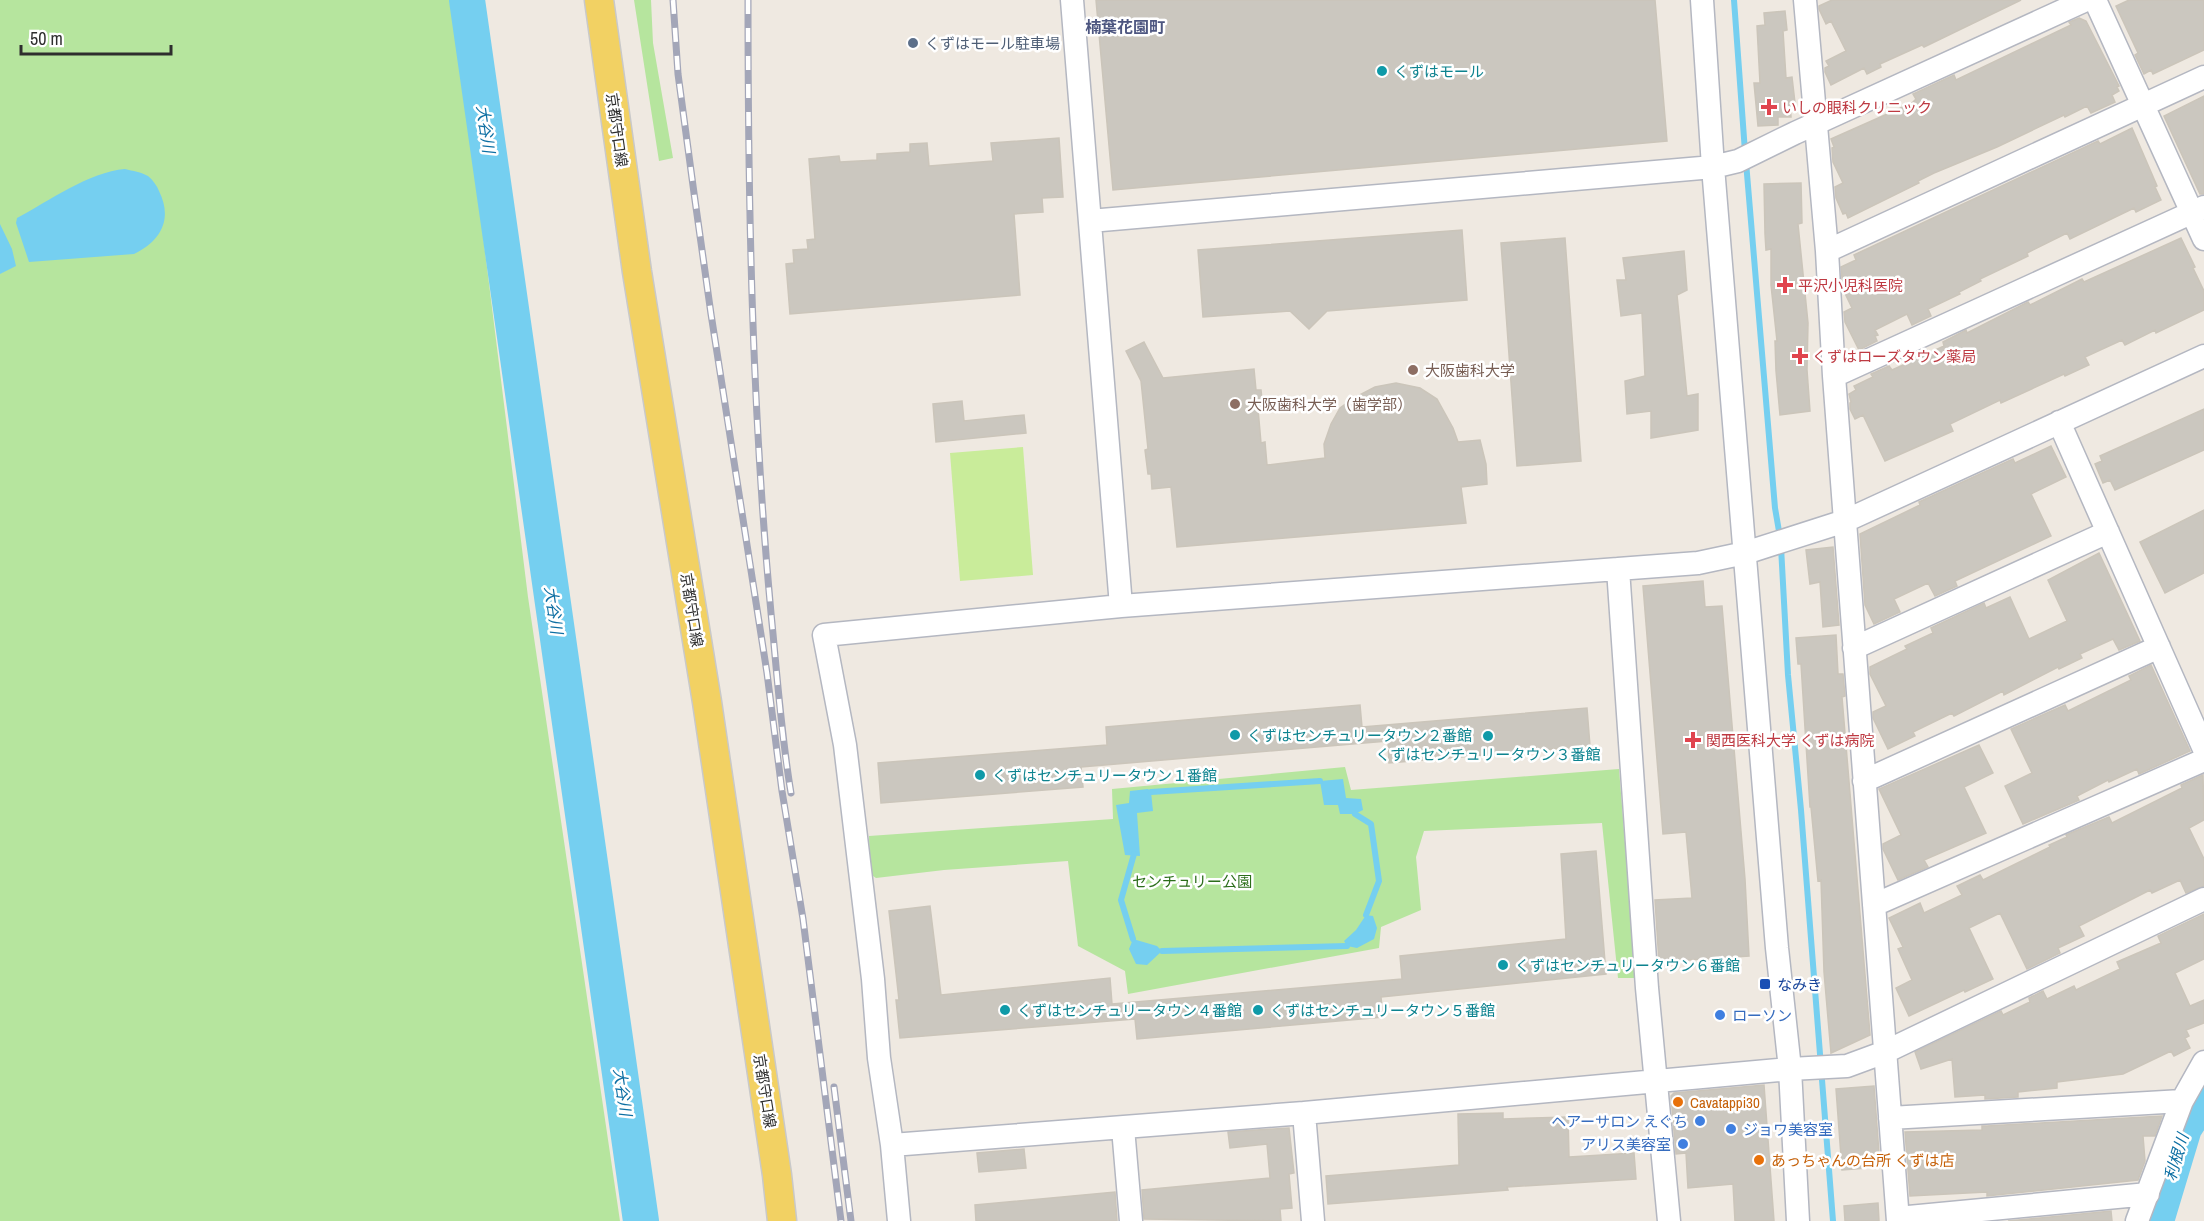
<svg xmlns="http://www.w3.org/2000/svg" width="2204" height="1221" viewBox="0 0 2204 1221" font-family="'Archivo Narrow','Noto Sans JP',sans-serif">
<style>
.green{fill:#b6e59e}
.pitch{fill:#c9ec9a}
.water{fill:#75cff0}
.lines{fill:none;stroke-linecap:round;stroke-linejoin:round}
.stream{stroke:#75cff0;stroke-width:6}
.river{stroke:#75cff0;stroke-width:36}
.building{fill:#cbc7bf;stroke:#cbc5ba;stroke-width:1.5}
.minor-casing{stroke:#b4b7c1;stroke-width:25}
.major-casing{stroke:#c9c9c9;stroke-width:31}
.minor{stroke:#fff;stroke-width:22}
.major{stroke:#f2d163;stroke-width:28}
.rail-casing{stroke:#a3a6b8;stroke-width:7}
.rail{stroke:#fff;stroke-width:4.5;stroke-dasharray:14;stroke-linecap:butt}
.service-dot{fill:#5c6f8a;stroke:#fff;stroke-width:2}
.culture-dot{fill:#0f9aa8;stroke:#fff;stroke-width:2}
.health-dot{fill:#e0444e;stroke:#fff;stroke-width:2}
.education-dot{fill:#8d6e63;stroke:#fff;stroke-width:2}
.transit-dot{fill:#1a4fb4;stroke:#fff;stroke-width:2}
.shop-dot{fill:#3f7fe0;stroke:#fff;stroke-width:2}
.food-dot{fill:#e8710a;stroke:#fff;stroke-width:2}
.labels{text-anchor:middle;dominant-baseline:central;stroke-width:5;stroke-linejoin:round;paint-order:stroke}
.service-label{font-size:15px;fill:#4e5e75;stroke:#fff;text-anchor:start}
.culture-label{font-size:15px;fill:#0d838f;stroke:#fff;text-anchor:start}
.health-label{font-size:15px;fill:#be3a42;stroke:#fff;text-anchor:start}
.street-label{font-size:15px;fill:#2e2e2e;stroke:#fff}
.education-label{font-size:15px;fill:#785e54;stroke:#fff;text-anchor:start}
.park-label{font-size:15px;fill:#2c6e1b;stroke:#fff}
.transit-label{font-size:15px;fill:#164399;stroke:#fff;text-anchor:start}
.shop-label{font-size:15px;fill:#366cbe;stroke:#fff;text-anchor:start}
.food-label{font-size:15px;fill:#c56008;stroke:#fff;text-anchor:start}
.neighbourhood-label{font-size:16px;font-weight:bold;fill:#4d5680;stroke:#fff}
.water-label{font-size:16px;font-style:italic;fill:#0d6fa3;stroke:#fff}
</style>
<rect width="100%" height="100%" fill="#efe9e1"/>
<path class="green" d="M 0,0 L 451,0 L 475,171 L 528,597 L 620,1221 L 0,1221 Z
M 634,0 L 651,0 L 653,43 L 673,158 L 659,161 Z
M 1345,767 L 1351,790 L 1619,769 L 1636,978 L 1618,978 L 1602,823 L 1424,831 L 1416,857 L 1421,910 L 1381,927 L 1379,948 L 1128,994 L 1125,971 L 1078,946 L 1068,861 L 944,870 L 876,878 L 870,874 L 869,836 L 1113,819 L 1112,789 Z"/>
<path class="pitch" d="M 1023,447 L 1033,575 L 960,581 L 950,453 Z"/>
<path class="water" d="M 125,169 C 133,171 141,172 148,176 C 153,180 157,186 159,191 C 173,219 161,241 134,254 L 29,262 L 16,223 L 17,218 C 49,201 89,172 125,169 Z
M 0,224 L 12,249 L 16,266 L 0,274 Z
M 1343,779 L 1346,798 L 1361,799 L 1363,810 L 1355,814 L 1340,814 L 1338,805 L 1324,805 L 1320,781 Z
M 1148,789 L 1151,792 L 1153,811 L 1137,813 L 1140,856 L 1125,855 L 1116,805 L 1129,803 L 1130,791 Z
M 1366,915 L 1373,916 L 1377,928 L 1374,939 L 1357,948 L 1347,946 L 1344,941 L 1356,930 Z
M 1133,939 L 1157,946 L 1162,951 L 1147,965 L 1136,964 L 1129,949 Z"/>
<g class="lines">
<path class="stream" d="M 1734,0 L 1745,152
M 1746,162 L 1775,508 L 1780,537
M 1781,547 L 1788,675 L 1801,810 L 1833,1221
M 1151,792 L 1320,781
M 1355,814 L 1371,824 L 1379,881 L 1366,915
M 1133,939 L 1121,900 L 1134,854
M 1162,951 L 1347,946"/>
<path class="river" d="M 467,0 L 641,1221
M 2156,1221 L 2184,1128 L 2204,1097"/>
</g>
<path class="building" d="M 1096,0 L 1655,0 L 1667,141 L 1113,190 Z
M 1832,0 L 2021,0 L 1924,47 L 1922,45 L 1880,64 L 1881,67 L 1867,74 L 1864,68 L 1831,85 L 1825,72 L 1825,68 L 1829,66 L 1826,61 L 1846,51 L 1831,21 L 1826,24 L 1819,9 L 1819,6 Z
M 2129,0 L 2204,0 L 2204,50 L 2153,74 L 2151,70 L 2144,74 L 2135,55 L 2138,53 L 2116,6 Z
M 1785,11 L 1787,30 L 1783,31 L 1786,78 L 1792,77 L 1795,103 L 1790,103 L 1791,117 L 1778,117 L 1778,125 L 1758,126 L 1754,83 L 1760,83 L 1757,26 L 1765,25 L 1764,13 Z
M 2079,18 L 2086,21 L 2119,86 L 2117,87 L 2119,91 L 2112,95 L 2115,102 L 2091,113 L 2087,106 L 2065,117 L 2064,115 L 1997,147 L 1934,173 L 1918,181 L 1919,183 L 1848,218 L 1846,213 L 1843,214 L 1836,198 L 1835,187 L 1843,183 L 1833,162 L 1832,148 L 1834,147 L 1831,139 L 1912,103 L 1916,99 L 1913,94 L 1954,75 L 1956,80 L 2071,25 L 2069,22 Z
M 2204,96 L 2204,194 L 2200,194 L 2164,116 Z
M 2132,128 L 2157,186 L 2155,187 L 2161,200 L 2136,212 L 2134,208 L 2070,239 L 2067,233 L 2027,253 L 2028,256 L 1980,279 L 1981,281 L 1959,292 L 1960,294 L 1928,309 L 1931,316 L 1912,325 L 1907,314 L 1875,330 L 1878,335 L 1875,336 L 1877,341 L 1859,350 L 1845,322 L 1844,312 L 1852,308 L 1843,289 L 1841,267 L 1856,260 L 1854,255 L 2098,141 L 2100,144 Z
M 1059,138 L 1063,197 L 1042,198 L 1043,212 L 1014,214 L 1020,295 L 790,314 L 786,264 L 794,263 L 793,250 L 808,249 L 807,240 L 815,239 L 809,159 L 839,156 L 840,162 L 877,160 L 877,154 L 910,152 L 910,144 L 927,143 L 929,166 L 993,161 L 991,143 Z
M 1801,183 L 1802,223 L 1798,224 L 1808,323 L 1807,370 L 1810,411 L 1780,415 L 1776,371 L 1775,341 L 1777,341 L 1771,285 L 1771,249 L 1766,250 L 1765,234 L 1764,184 Z
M 1462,230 L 1467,300 L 1327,311 L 1309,329 L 1290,311 L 1203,317 L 1198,250 Z
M 1565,238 L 1581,461 L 1517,466 L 1501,243 Z
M 2181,238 L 2195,267 L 2193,268 L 2204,291 L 2204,310 L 2156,333 L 2155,330 L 2125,345 L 2122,340 L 2085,357 L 2089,365 L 2065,376 L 2064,374 L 2001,403 L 2000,400 L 1950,424 L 1953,431 L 1885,461 L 1863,415 L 1855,419 L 1850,409 L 1850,403 L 1851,402 L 1849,394 L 1856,390 L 1854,386 L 1873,377 L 1871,374 L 1889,366 L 1892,370 L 1912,361 L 1944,346 L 1943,342 L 1966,330 L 1967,333 L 2028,302 L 2030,305 L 2082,279 L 2084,282 Z
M 1684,251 L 1687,290 L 1677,295 L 1687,396 L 1698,394 L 1698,430 L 1651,438 L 1651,411 L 1627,414 L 1625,381 L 1645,376 L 1642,313 L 1621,316 L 1617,280 L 1626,280 L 1623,258 Z
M 1144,342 L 1163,378 L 1254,369 L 1256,390 L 1261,390 L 1263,409 L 1258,409 L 1261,443 L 1265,442 L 1267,465 L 1325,458 L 1324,444 L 1331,424 L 1340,408 L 1354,398 L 1375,387 L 1396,383 L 1420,388 L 1437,399 L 1453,428 L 1458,442 L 1480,440 L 1486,464 L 1487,484 L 1461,487 L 1466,523 L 1177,547 L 1171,487 L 1152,489 L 1151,474 L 1148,474 L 1145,450 L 1148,449 L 1141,381 L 1126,351 Z
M 962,401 L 964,421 L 1024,415 L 1026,433 L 936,442 L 933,404 Z
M 2204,409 L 2204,450 L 2115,490 L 2110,480 L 2103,483 L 2095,464 L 2102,461 L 2100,456 Z
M 2051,446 L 2066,477 L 2031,494 L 2051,536 L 1955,581 L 1957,586 L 1935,596 L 1928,583 L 1894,599 L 1900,612 L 1874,624 L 1865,605 L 1860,534 L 1920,505 L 1919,502 L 1980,474 L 2013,459 L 2015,463 Z
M 2204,510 L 2204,573 L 2165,593 L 2140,542 Z
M 1833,547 L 1839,625 L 1823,627 L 1820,582 L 1810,584 L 1806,550 Z
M 2099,553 L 2140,641 L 2119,650 L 2113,639 L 2080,654 L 2082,658 L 2059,669 L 2058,667 L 2004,695 L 2003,691 L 1954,716 L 1952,713 L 1913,732 L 1915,736 L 1888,749 L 1873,718 L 1873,712 L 1886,706 L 1870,674 L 1870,667 L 1907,649 L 1905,646 L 1933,633 L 1931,628 L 1984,603 L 1986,608 L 2010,597 L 2029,639 L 2067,621 L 2048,580 Z
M 1703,581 L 1705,607 L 1722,606 L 1745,879 L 1749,956 L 1659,962 L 1655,900 L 1692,898 L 1686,832 L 1663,834 L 1643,586 Z
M 1836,635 L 1838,674 L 1843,674 L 1845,696 L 1842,697 L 1870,1035 L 1831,1053 L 1824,972 L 1821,880 L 1818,881 L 1811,807 L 1810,807 L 1801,664 L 1798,664 L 1796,638 Z
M 2151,665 L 2190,751 L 2139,774 L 2137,769 L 2109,782 L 2108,780 L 2077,796 L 2079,800 L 2023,824 L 2005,786 L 2032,773 L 2011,729 L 2065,705 L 2068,711 L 2131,680 L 2129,676 Z
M 1360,705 L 1362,727 L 1587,708 L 1590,746 L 1389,763 L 1388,741 L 1081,767 L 1083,787 L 881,803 L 878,763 L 1107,745 L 1106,727 Z
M 1979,745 L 1993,773 L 1964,787 L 1986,833 L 1924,860 L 1928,867 L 1898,880 L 1883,849 L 1883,844 L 1901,835 L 1879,789 Z
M 2203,775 L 2204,820 L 2189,828 L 2204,859 L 2204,886 L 2186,893 L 2180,880 L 2152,893 L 2150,890 L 2079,926 L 2084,936 L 2058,948 L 2060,953 L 2027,969 L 2000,913 L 1969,928 L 1993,979 L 1965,992 L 1964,990 L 1909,1016 L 1896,988 L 1912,980 L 1898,949 L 1903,947 L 1889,918 L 1920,903 L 1924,913 L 1962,895 L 1957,886 L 1980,875 L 1983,880 L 2050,847 L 2049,845 L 2067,837 L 2066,835 L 2109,817 L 2112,823 L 2182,788 L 2181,785 Z
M 1596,851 L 1606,974 L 1381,997 L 1383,1017 L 1137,1039 L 1135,1019 L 900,1038 L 896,1000 L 899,1000 L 889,911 L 930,906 L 941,995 L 1110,978 L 1112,1004 L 1402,979 L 1400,956 L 1566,939 L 1561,854 Z
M 2204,914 L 2204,959 L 2175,973 L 2190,1006 L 2204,1000 L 2204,1023 L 2186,1030 L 2189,1036 L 2185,1038 L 2190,1048 L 2174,1056 L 2171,1051 L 2123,1074 L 2057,1082 L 2057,1088 L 2018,1092 L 2018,1097 L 1985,1099 L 1985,1095 L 1955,1097 L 1952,1059 L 1921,1069 L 1915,1052 L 2001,1011 L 2003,1015 L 2030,1002 L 2029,998 L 2043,991 L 2047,999 L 2074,986 L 2076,990 L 2120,969 L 2117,962 L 2161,943 L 2158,936 Z
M 1764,1085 L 1774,1221 L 1735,1221 L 1733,1184 L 1688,1188 L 1686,1153 L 1676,1154 L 1671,1096 L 1674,1093 Z
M 1874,1086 L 1880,1167 L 1842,1170 L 1836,1089 Z
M 1503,1113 L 1503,1119 L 1568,1117 L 1569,1157 L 1634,1153 L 1636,1179 L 1507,1187 L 1508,1190 L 1328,1204 L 1326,1176 L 1459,1165 L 1458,1114 Z
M 2162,1116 L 2155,1136 L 2143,1136 L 2145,1161 L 2138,1180 L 1987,1196 L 1987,1192 L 1910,1196 L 1905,1132 L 1982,1130 L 1982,1126 L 1987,1126 Z
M 1289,1128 L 1294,1173 L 1289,1174 L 1292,1208 L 1280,1209 L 1281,1221 L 1144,1219 L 1142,1190 L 1270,1178 L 1267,1144 L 1230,1148 L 1228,1132 Z
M 1024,1149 L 1026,1168 L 979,1172 L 977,1153 Z
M 1115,1192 L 1117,1221 L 976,1221 L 975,1205 Z
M 1878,1203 L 1879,1221 L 1845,1221 L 1844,1206 Z
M 2111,1211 L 2112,1221 L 2008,1221 Z"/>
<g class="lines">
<defs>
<path id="minor" d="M 1072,0 L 1121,606
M 1702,0 L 1713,167 L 1777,948 L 1790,1069 L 1798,1221
M 1805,0 L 1827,251 L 1834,376 L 1898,1221
M 2095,0 L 2204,239
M 1090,221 L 1713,167 L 1738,161 L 1795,133 L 2086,0
M 1827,251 L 2204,77
M 1834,376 L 2204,207
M 2059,422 L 2204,749
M 1618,569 L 1647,988 L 1669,1221
M 1854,648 L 2108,532
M 1864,781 L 2159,647
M 1874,905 L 2204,760
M 1304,1113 L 1313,1221
M 1890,1118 L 2182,1101
M 1123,1128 L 1131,1221
M 892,1145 L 1304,1113 L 1790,1069 L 1847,1066 L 1885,1052 L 2204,899
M 1898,1218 L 2148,1194
M 899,1221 L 892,1145 L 879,1058 L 873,979 L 845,745 L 824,635 L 1121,606 L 1698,563 L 1745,553 L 1845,521 L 2204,356
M 2137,1221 L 2182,1101 L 2204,1062"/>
<path id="major" d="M 599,0 L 637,272 L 707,702 L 777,1175 L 782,1221"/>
</defs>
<use href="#minor" class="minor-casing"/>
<use href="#major" class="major-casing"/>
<use href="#minor" class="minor"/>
<use href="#major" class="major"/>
<defs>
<path id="rail" d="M 673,0 L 678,74 L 694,193 L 711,314 L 767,673 L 782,791 L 803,919 L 841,1221
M 748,0 C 748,204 752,409 771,613 C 777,673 781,734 791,793
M 834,1087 L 851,1221"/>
</defs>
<use href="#rail" class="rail-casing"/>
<use href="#rail" class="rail"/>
</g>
<circle class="service-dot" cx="913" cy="43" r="6"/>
<g class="culture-dot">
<circle cx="1382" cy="71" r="6"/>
<circle cx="1235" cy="735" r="6"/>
<circle cx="1488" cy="736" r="6"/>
<circle cx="980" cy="775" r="6"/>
<circle cx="1503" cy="965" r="6"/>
<circle cx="1005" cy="1010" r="6"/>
<circle cx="1258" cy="1010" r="6"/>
</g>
<g class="health-dot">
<path d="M1766 98h6v6h6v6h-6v6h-6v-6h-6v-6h6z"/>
<path d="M1782 276h6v6h6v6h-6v6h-6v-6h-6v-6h6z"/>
<path d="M1797 347h6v6h6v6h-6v6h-6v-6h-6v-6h6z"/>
<path d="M1690 731h6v6h6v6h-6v6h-6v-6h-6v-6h6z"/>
</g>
<g class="education-dot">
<circle cx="1413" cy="370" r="6"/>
<circle cx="1235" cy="404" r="6"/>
</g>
<rect class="transit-dot" x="1759" y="978" width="12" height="12" rx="3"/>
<g class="shop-dot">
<circle cx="1720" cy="1015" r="6"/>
<circle cx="1700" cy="1121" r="6"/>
<circle cx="1731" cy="1129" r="6"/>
<circle cx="1683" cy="1144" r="6"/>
</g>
<g class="food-dot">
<circle cx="1678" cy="1102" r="6"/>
<circle cx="1759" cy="1160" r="6"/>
</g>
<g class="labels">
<g class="service-label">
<text x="925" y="43">くずはモール駐車場</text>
</g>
<g class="culture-label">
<text x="1394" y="71">くずはモール</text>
<text x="1247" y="735">くずはセンチュリータウン２番館</text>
<text x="1488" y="754" text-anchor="middle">くずはセンチュリータウン３番館</text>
<text x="992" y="775">くずはセンチュリータウン１番館</text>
<text x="1515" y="965">くずはセンチュリータウン６番館</text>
<text x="1017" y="1010">くずはセンチュリータウン４番館</text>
<text x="1270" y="1010">くずはセンチュリータウン５番館</text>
</g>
<g class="health-label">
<text x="1782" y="107">いしの眼科クリニック</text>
<text x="1798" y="285">平沢小児科医院</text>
<text x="1812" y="356">くずはローズタウン薬局</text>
<text x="1706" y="740">関西医科大学 くずは病院</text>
</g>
<g class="street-label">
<text transform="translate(617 130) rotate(82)">京都守口線</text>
<text transform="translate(692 610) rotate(81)">京都守口線</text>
<text transform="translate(765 1091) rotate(81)">京都守口線</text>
</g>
<g class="education-label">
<text x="1425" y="370">大阪歯科大学</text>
<text x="1247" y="404">大阪歯科大学（歯学部）</text>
</g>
<g class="park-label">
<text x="1192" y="881">センチュリー公園</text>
</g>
<g class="transit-label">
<text x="1777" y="984">なみき</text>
</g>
<g class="shop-label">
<text x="1732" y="1015">ローソン</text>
<text x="1688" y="1121" text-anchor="end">ヘアーサロン えぐち</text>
<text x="1743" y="1129">ジョワ美容室</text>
<text x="1671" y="1144" text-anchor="end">アリス美容室</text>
</g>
<g class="food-label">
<text x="1690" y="1102">Cavatappi30</text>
<text x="1771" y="1160">あっちゃんの台所 くずは店</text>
</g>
<g class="neighbourhood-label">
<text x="1125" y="27">楠葉花園町</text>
</g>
<g class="water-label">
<text transform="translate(486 129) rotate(82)">大谷川</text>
<text transform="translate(554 610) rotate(82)">大谷川</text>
<text transform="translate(623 1092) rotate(82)">大谷川</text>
<text transform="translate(2176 1157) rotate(-73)">利根川</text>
</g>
</g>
<path d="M21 45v9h150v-9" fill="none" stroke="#2e2e2e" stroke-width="3"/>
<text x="30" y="45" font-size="18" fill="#2e2e2e" stroke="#ffffff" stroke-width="4.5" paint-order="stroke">50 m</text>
</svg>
